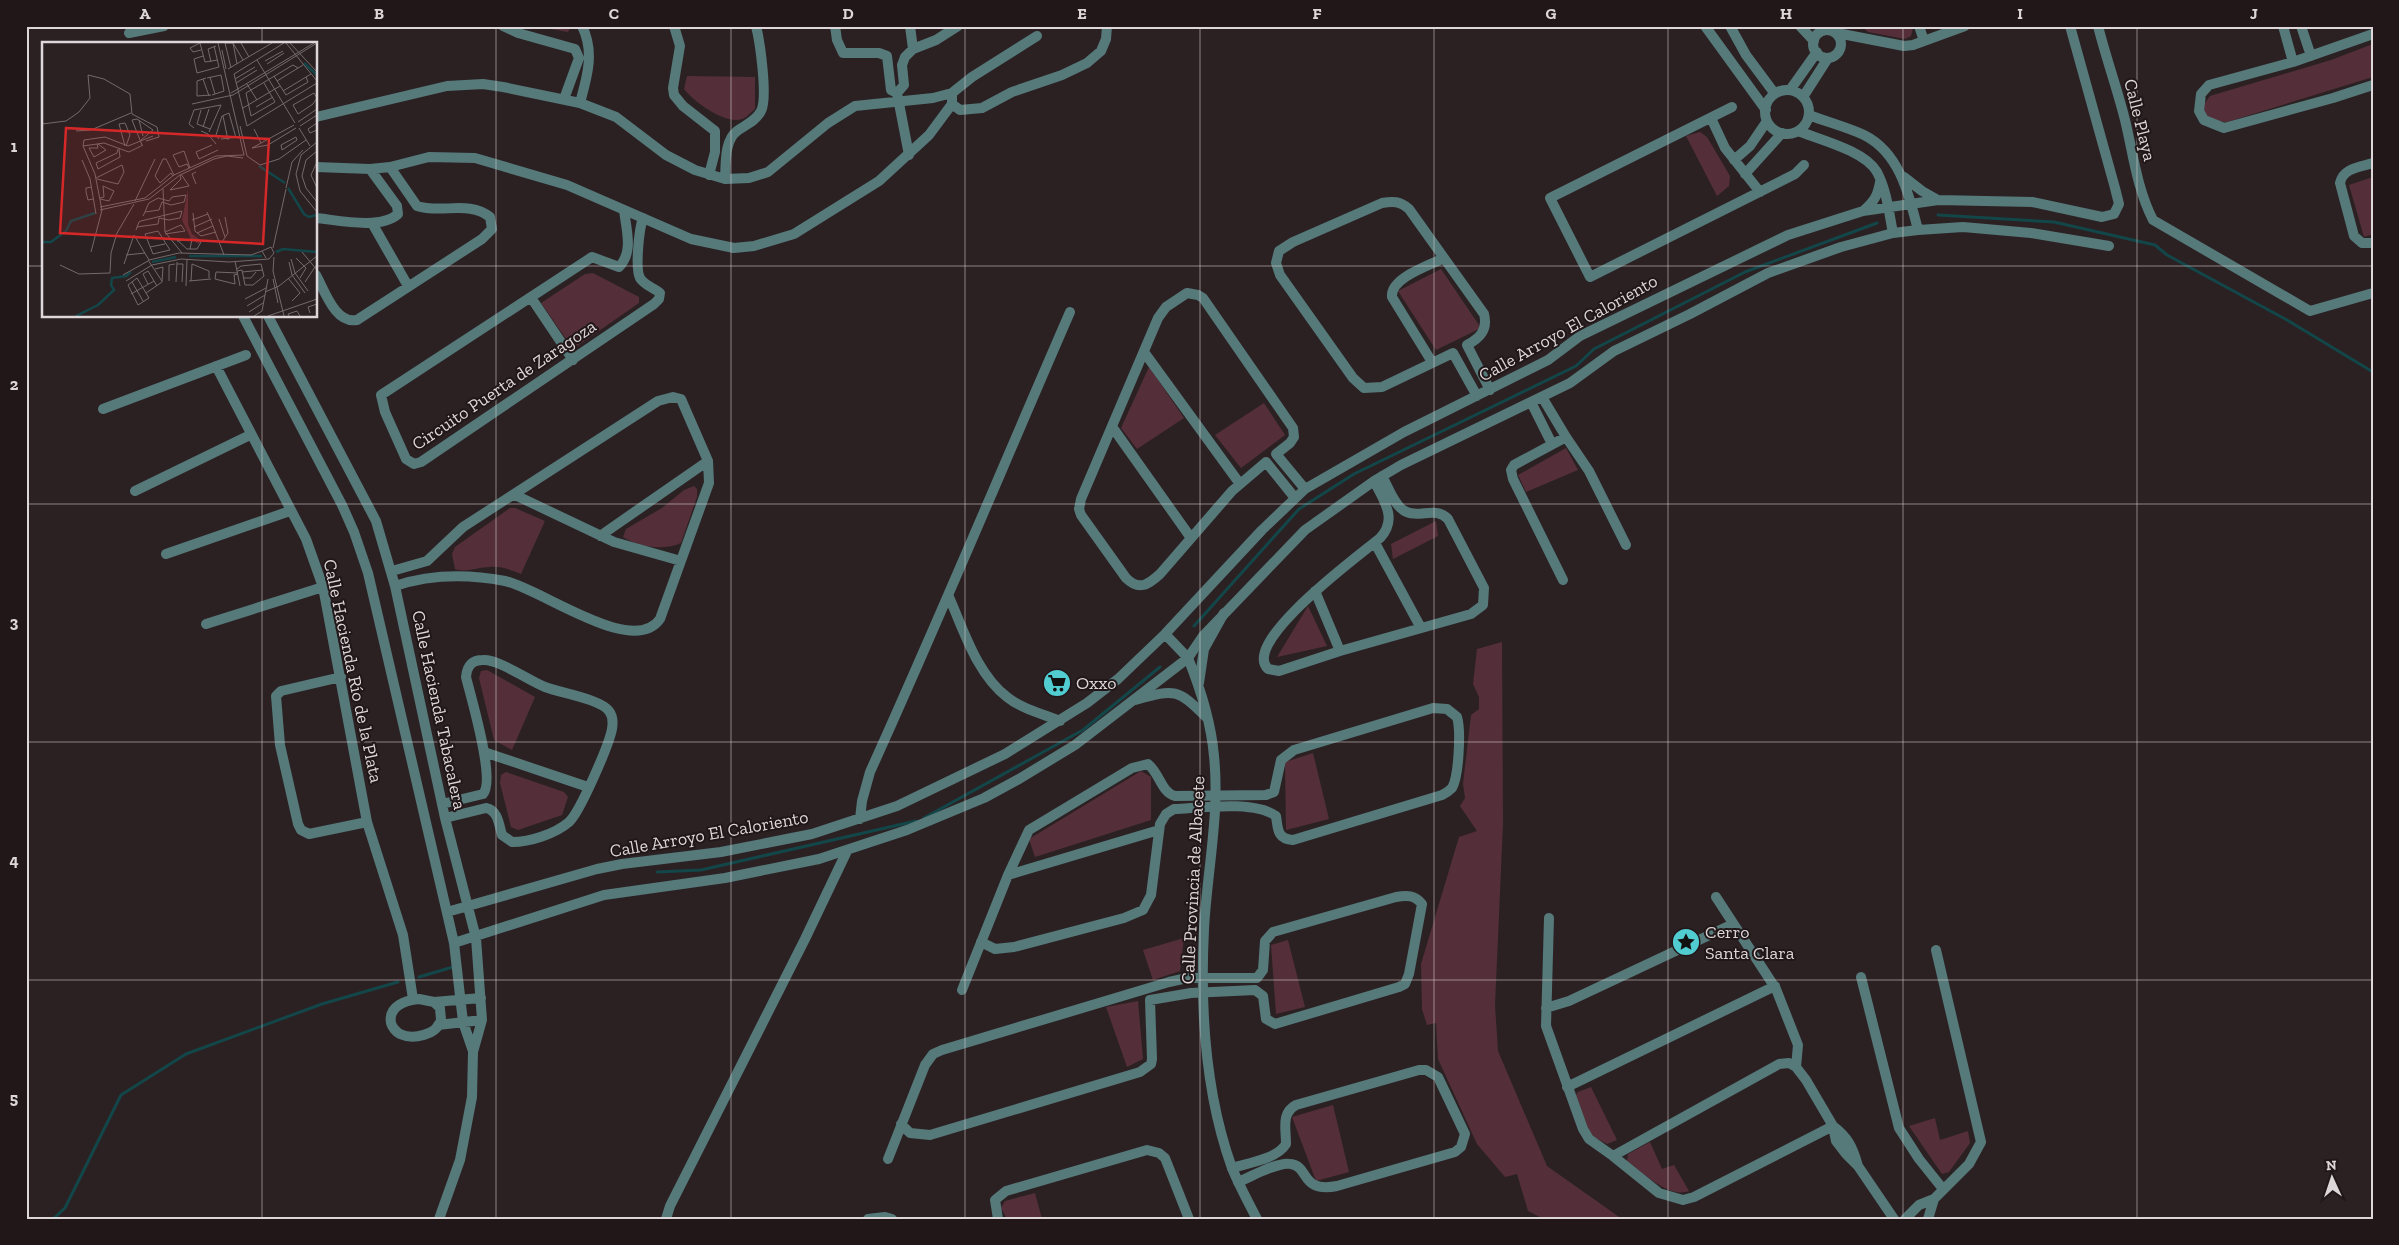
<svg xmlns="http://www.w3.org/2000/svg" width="2399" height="1245" viewBox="0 0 2399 1245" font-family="'Zilla Slab',serif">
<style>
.green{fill:#542f39}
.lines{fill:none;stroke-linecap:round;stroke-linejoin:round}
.stream{stroke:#134648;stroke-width:3}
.minor{stroke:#56797a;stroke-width:10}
.tertiary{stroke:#56797a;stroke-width:10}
.grid{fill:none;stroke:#ded7d9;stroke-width:1;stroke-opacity:0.55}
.labels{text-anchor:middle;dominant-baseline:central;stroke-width:4;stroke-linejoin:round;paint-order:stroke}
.street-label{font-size:18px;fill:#ded7d9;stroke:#211719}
.poi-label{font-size:18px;fill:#ded7d9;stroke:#211719;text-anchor:start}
.inset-river{fill:none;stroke:#134648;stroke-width:2.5}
.inset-road{fill:none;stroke:#736a6c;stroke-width:1}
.view{fill:#d62828;fill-opacity:0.15;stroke:#d62828;stroke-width:2.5}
.inset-edge{fill:none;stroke:#ded7d9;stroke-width:2.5}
.neatline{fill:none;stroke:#ded7d9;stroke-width:2}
.grid-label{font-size:16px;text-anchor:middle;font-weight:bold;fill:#ded7d9}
</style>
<rect width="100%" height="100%" fill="#2b2123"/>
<path class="green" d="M 534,26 L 571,26 L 568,32 Z
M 1861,26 L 1913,26 L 1913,28 L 1911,36 L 1905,39 L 1868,32 Z
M 2373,44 L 2373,77 L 2227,122 C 2212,121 2208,121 2202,107 L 2210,96 L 2331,60 Z
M 687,76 L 755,77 L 755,109 C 751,112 746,118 742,119 C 725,125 693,101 684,89 Z
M 1700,132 L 1707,137 L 1730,176 L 1729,186 L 1717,196 L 1686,136 Z
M 2373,177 L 2373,234 L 2364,237 L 2349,185 Z
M 1441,269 L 1481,328 L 1436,350 L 1398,291 Z
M 593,273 L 639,297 L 639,303 L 573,349 L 541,303 L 585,274 Z
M 1149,367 L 1184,418 L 1137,449 L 1121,428 Z
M 1264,403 L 1285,435 L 1241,468 L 1215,435 Z
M 1566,448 L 1578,470 L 1526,492 L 1518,475 Z
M 694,486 L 697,489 L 697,497 L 681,543 C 663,551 639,547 623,537 L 626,529 L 662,508 L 684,490 Z
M 510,508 L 515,508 L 545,521 L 521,574 C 511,570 501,566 490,567 C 478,567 466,573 455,569 L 452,554 L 455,547 Z
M 1436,521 L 1438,536 L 1393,559 L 1391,544 Z
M 1308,606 L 1327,646 L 1277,657 Z
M 1502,642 L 1503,824 L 1495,1005 L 1498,1051 L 1547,1166 L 1622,1219 L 1544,1219 L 1528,1211 L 1517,1174 L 1505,1177 L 1477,1144 L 1438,1059 L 1436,1023 L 1427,1025 L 1422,1009 L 1421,964 L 1459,837 L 1477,831 L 1460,806 L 1465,798 L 1463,784 L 1471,715 L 1479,709 L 1479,697 L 1473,684 L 1477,649 Z
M 487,670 L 535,697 L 512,750 L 494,740 L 479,678 L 481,671 Z
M 1313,753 L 1329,819 L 1286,830 L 1285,762 Z
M 1141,771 L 1151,777 L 1151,820 L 1035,857 L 1029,839 Z
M 506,772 L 564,792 L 568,797 L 562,815 L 518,830 L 511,827 L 500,783 L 501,775 Z
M 1184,938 L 1180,971 L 1153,980 L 1143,950 Z
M 1288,940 L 1305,1007 L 1276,1014 L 1271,945 Z
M 1138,1001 L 1143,1059 L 1127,1067 L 1106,1007 Z
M 1591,1087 L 1617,1140 L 1607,1144 L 1590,1135 L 1575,1096 L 1578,1092 Z
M 1333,1105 L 1349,1172 L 1316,1181 L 1292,1117 Z
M 1935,1118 L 1940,1140 L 1968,1131 L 1970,1143 L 1949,1172 L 1942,1174 L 1909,1126 Z
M 1650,1142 L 1662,1169 L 1674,1165 L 1689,1191 C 1669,1199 1642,1172 1627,1161 L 1628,1154 Z
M 1035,1193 L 1042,1219 L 1007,1219 L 1001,1208 L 1005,1201 Z"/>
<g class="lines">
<path class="stream" d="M 1938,215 L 2054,222 L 2155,245 L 2167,255 L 2287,320 L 2373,372
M 1194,626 L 1299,509 L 1354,474 L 1576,366 L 1594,349 L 1745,272 L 1877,223
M 924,818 L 1083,730 L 1160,667
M 657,872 L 701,870 L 916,821
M 419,977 L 453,967
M 53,1219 L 65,1208 L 121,1095 L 186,1054 L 322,1004 L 398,982"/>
<path class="minor" d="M 503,26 L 518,33 L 575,49 L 579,58 L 564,99
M 674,26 L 680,46 L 673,88 L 674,95 L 683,106 L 715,131 L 715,152 L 709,175
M 835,26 L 837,40 L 843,53 L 879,53 L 887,56 L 891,90 L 897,93 L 909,155
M 910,26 L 913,49
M 1705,26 L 1766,110
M 1730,26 L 1746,55 L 1775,94
M 1800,26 L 1814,41
M 1919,26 L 1924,41
M 2098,26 C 2106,58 2117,88 2125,120 C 2133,153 2137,189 2153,220 L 2310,311 L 2373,293
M 2283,26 L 2293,62
M 2301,26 L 2311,56
M1813 44a14 14 0 1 1 28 0a14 14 0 1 1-28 0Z
M 129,33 L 164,26
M 1837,33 L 1904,46 L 1913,45 L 1965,26
M 2373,34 L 2293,62 L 2209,85 L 2201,94 L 2199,111 L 2204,120 L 2224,128 L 2333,98 L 2373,85
M 1790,90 L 1817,52
M1765 112a22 22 0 1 1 44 0a22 22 0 1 1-44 0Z
M 897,93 L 904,85 L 902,65 L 905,57 L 913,49 L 936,40 L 958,26
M 1803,97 L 1828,58
M 580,103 C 587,77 595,52 582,26
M 952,104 L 960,110 L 982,108 L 1012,92 L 1062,75 L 1087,63 L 1101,51 L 1106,39 L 1107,26
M 1732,107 L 1550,198 L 1590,277 L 1795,174 L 1804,165
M 1809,115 C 1827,122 1847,127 1864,135 C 1900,153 1909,195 1918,230
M 316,117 L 447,86 L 483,84 L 503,87 L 580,103 L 616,117 L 666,155 L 695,170 L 725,179 L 749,178 L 768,172 L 828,123 L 855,106 L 933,98 L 952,93 L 972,77 L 1037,36
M 1711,118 L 1725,148 L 1760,192
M 1798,131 C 1821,140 1865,151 1877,172 C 1887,191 1889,213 1893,233
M 1734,160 L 1750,146 L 1767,121
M 2373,163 C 2360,167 2343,168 2340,183 L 2354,236 L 2362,243 L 2373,243
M 316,167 L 370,169 L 390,167 L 429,157 L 475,158 L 567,185 L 691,239 L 734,248 L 754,246 L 794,234 L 879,181 L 929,135 L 952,104 L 952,93
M 1745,174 L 1782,133
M 1904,177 L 1922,191 L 1938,200
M 725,179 C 726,164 724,141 737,131 C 745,125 756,121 761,111 C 768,98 760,42 756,26
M 624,210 C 626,229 634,252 619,267 L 592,257 L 381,395 L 385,412 L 406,459 L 414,464 L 421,462 L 654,304 L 659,299 L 660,293 C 654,288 644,285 640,278 C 635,269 639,229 643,218
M 1863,211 C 1874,202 1878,195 1880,182
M 316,218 C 337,220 381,230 398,214 L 397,206 L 370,169
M 372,223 L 408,286
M 316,275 C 325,291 335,324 357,320 L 482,239 L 492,229 L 490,217 C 469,200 441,214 417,206 L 390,167
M 532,299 L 573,360
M 243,316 L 342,505 L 354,532 L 368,573 L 454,943 L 463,1022 L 473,1051
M 268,316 L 376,521 L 395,586 L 445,818 L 476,938 L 482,1020 L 473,1052 L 472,1097 L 460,1160 L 439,1219
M 1144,352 L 1240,484
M 1432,362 L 1392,297 C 1390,278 1428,266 1444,258
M 216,366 L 306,539 L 323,587 L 367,822 L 403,935 L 413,999
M 1477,396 L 1453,353 L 1382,387 L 1364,388 L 1353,378 L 1280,275 L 1276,263 L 1279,251 L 1293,242 L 1382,203 C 1393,201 1400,201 1409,209 L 1484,314 C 1488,330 1480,338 1467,345 L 1490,390
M 1542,397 L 1566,437 L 1589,471 L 1626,545
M 1531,402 L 1552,444
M 103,409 L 246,355
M 1113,428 L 1191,538
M 1374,481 C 1384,501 1398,519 1380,538 C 1360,555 1240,642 1268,669 L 1279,671 L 1340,651 L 1471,614 L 1483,605 L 1484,588 L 1448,519 C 1435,505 1418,520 1403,510 C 1393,503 1388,486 1382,476
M 135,491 L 250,435
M 515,495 L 614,542 L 681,561
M 1295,498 L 1266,462 L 1232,491 L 1160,574 C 1148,585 1139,591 1126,578 L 1081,515 L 1079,509 L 1081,499 L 1158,318 L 1166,307 L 1187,293 L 1198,295 L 1203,298 L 1293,428 L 1294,437 L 1290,443 L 1276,454 L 1305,489
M 600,536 L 708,461
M 1375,543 L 1421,628
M 166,554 L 290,511
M 392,571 L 427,561 L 463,527 L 658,401 L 673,397 L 681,399 L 708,461 L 709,483 L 660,619 C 633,658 540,588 505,581 C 468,574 431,574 395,586
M 1563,580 L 1513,479 L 1511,470 L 1514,465 L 1566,437
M 1315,591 L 1340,651
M 949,597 C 964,631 977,674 1007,697 C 1022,709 1043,714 1060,721
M 206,624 L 323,587
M 1165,634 L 1188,658
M 341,677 L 281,691 L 276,696 L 280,745 L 298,824 L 301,830 L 309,834 L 367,822
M 484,752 L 588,787
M 442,804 L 483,794 C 496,780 471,698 466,677 C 467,666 472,660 483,660 C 499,659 529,681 545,687 C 561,693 600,699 609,711 C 613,716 613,723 612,729 C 609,745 580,812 569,822 C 555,834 530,842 512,842 L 502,835 C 499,825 498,810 486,808 L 445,818
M 860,819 L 862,801 L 870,772 C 939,620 1003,466 1070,312
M 1008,875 L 1159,830
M 1716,897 L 1776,989 L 1798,1045 L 1796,1067
M 447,912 L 597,869 L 622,864 L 721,852 L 812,834 L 897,806 L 1005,754 L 1087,703 L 1118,679 L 1165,634 L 1262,530 L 1305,489 L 1404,432 L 1548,360 L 1580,336 L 1788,235 L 1863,211 L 1938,200 L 2032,202 L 2102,217 L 2114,214 L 2119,204 L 2115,188 L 2070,26
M 1549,918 L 1546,1026 L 1583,1129 L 1589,1139 L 1613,1156 L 1659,1193 L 1683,1200 L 1694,1197 L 1833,1126
M 454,943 L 604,895 L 725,878 L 819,859 L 907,830 L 984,798 L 1019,779 L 1075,745 L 1188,658 L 1203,636 L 1305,530 L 1374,481 L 1401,465 L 1570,383 L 1614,351 L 1690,314 L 1768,273 L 1841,247 L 1893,233 L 1918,230 L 1963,227 L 2031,233 L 2109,246
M 1861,977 L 1899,1128 L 1919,1159 L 1943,1189
M 962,990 L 1008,875 L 1029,830 L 1132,768 L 1148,764 C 1160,774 1161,792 1175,796 L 1266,795 L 1274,792 L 1281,760 L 1294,750 L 1433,708 L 1447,709 L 1457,717 C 1461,730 1459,776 1452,788 C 1449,791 1446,793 1442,795 L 1293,840 C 1277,839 1278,829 1276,816 C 1254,800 1200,808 1174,809 L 1166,814 L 1160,824 L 1151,895 L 1143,910 L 1124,918 L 1014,947 L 995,949 L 981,942
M 419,999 L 434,1002 L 440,1008 C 440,1012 441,1016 441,1020 C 437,1035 413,1040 400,1034 C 396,1032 392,1027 391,1023 C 388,1006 406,1000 419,999 Z
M 434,1002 L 481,998
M 1546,1008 L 1569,1001 L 1733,924
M 438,1025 L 482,1020
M 1567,1087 L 1775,986
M 1833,1126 C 1848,1137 1853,1148 1858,1166
M 1613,1156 L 1779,1064 L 1789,1063 L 1796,1067 L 1806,1080 L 1833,1126 L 1836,1141 L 1846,1154 L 1858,1166 L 1894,1219
M 888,1159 L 925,1065 L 933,1054 L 942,1050 L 1169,982 L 1187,978 L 1257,978 L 1263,970 L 1265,941 L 1273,932 L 1396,897 C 1407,895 1415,895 1422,904 L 1409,974 L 1405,984 L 1399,987 L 1275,1024 L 1266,1019 L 1263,996 L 1255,990 L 1191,993 L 1150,1000 L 1152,1059 L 1151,1064 L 1140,1072 L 930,1135 L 910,1133 L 901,1124
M 1232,1168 C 1248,1163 1277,1159 1286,1144 C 1286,1128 1281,1113 1296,1105 L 1419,1070 L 1426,1070 L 1438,1077 L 1465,1134 L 1461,1147 L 1455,1152 L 1337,1186 C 1300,1193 1310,1167 1291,1164 C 1278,1161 1251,1177 1238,1182
M 666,1219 L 670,1206 L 805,939 L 847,851
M 868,1219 L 885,1217 L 892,1219
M 998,1219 L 995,1200 L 1006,1191 L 1147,1150 L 1159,1153 L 1165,1158 L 1189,1219
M 1905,1219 L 1919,1205 L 1934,1199 L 1969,1164 L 1981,1142 L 1936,950
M 1928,1219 L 1934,1199"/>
<path class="tertiary" d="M 1188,658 C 1201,690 1211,722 1214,756 C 1220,814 1207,872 1204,929 C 1200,1008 1205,1093 1232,1168 C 1239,1185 1248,1202 1257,1219
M 1199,683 L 1204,649 L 1224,613
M 1135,700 C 1175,689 1177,688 1207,718"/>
</g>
<path class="grid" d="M 262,26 L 262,44M 496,26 L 496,1219M 731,26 L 731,1219M 965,26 L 965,1219M 1200,26 L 1200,1219M 1434,26 L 1434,1219M 1668,26 L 1668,1219M 1903,26 L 1903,1219M 2137,26 L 2137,1219M 26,266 L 44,266M 316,266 L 2373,266M 262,316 L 262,1219M 26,504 L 2373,504M 26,742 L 2373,742M 26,980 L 2373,980"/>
<defs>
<symbol id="supermarket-disc" viewBox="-11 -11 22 22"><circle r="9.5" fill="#51ccd1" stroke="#211719"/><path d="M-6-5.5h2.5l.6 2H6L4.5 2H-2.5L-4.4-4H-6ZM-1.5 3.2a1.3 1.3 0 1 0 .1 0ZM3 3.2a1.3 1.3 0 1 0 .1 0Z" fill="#111"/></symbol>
<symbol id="sight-disc" viewBox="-11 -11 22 22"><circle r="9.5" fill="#51ccd1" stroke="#211719"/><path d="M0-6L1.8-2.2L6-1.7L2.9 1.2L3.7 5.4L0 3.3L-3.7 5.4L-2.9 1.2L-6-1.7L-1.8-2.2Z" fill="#111"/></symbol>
</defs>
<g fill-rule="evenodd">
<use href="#supermarket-disc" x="1041" y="667" width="32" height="32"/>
<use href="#sight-disc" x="1670" y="926" width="32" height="32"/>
</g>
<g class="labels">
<g class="street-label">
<text transform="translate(2140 120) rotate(76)">Calle Playa</text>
<text transform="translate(1568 328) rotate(-29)">Calle Arroyo El Caloriento</text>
<text transform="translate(504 385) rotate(-34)">Circuito Puerta de Zaragoza</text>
<text transform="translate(353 671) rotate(78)">Calle Hacienda Río de la Plata</text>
<text transform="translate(439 710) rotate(78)">Calle Hacienda Tabacalera</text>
<text transform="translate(709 834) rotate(-10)">Calle Arroyo El Caloriento</text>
<text transform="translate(1193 880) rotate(-87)">Calle Provincia de Albacete</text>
</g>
<g class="poi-label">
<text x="1076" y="683">Oxxo</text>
<text x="1705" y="932">Cerro<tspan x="1705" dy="21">Santa Clara</tspan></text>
</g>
</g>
<g transform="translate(42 42)">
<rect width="275" height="275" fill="#2b2123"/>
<path d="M 146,147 L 146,182 L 150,192 L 160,199 L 156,202 L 148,195 L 140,178 Z" fill="#542f39"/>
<path class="inset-river" d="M 262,21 L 275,33M 217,124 L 243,141M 246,146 L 262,172 L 267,175 L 275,173M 0,200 L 9,200 L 24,189 L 29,179 L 53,171M 234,210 L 241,207 L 275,210M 147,214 L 220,214M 110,220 L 134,215M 34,274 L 56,263 L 72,248 L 69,243 L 70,236 L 84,234 L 89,230"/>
<path class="inset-road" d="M 158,1 L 163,20 L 176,18M 158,1 L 148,6 L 151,10 L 159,8M 183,1 L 191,1 L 201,18M 183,1 L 189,26M 191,1 L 195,22M 199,1 L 207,15M 242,1 L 192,32 L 205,84 L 275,41M 244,1 L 275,39M 248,1 L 275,30M 180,8 L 184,27M 161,14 L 152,17 L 155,31 L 177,25 L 172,4M 215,18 L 253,81M 223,19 L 241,9M 169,20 L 166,7 L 174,4M 225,22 L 242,11M 186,27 L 230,1M 46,33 L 62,37 L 88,52 L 90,72 L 115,85 L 117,95 L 104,99M 232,34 L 244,53 L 266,40 L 264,35M 168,35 L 173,52M 164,36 L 155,39 L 155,54 L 169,53M 165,36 L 179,33 L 182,49 L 170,53M 161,37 L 167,54M 193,37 L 213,25M 235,39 L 261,23M 194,41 L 215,28M 222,41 L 233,60 L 209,74 L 204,51 L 251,23 L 256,26M 205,42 L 215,58M 241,49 L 269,32M 189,51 L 272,1M 272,51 L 275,56 L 271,62 L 256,72 L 251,63 ZM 150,62 L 191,53 L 275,1M 214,65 L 231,55M 201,66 L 238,44M 159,68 L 155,82 L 168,87M 181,74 L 186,98M 97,78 L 101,94M 256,80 L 275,67M 275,81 L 266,87 L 268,91 L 275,88M 0,82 L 24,79 L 37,70 L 48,56 L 46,33M 252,83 L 210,106 L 226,103 L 254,86M 198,84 L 205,114 L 218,123 L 237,117 L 264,98M 258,84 L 275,73M 161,85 L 167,67M 152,86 L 147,82 L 152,68 L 179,63M 257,86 L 268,104M 212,87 L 219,101M 34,89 L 49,88 L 89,71M 159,89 L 166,92 L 174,102M 167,90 L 179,63M 254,95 L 255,98 L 240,108 L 239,103 ZM 177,97 L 174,93 L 180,74 L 187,71 L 194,96M 179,97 L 197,95M 99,98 L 111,88 L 95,77 L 90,78 L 100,103M 275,100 L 259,113 L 254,132 L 258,149 L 275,170M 55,102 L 56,106 L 47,106 L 52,115 L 64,108 L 56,102M 170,103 L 154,110 L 157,117 L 176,108M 41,104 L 53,132 L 60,168 L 49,210M 41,104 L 42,98 L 63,95 L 86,104 L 111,94M 41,104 L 62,101 L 87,110 L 101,103M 83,104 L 77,82 L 83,81 L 88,93 L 84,104M 76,107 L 75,111 L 54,121 L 56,127 L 78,115 L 77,107M 275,109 L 264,118 L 260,134 L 264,146 L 275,160M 40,118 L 48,137 L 54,172M 275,120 L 269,133 L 275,146M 147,126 L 145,122 L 137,125 L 131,113 L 142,109 L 148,126M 138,133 L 139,137 L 128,148 L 147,144 L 139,132M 131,134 L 129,131 L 118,141 L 113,134 L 121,117 L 124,117 L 132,133M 54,136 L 80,123 L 82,130 L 76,142 L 55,137M 154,142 L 150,132 L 154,130M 50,145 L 44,146 L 44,150 L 46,158 L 51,157M 244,146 L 250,120 L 261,108M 121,147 L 123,190 L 140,211M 58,156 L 62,155 L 61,144 L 72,149 L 67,159 L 58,157M 93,159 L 113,117M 58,165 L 103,156 L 132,133 L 174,114 L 202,113 L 176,1M 58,168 L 107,157 L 138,133 L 172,117 L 185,114 L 201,116M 165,170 L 171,184M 151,171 L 153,189 L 159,194 L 174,190M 101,174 L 103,170 L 105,165 L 107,161 L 116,156 L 127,159 L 130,155 L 144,153 L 142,160 L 129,163 L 120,160 L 117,168 L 103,170M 177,177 L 183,195M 150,178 L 166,172M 152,185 L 170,177M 94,188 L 95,185 L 97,180 L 99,179 L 140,169 L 138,176 L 127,178 L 117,176 L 116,182 L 95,185M 116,189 L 128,208 L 111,212 L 103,192 ZM 123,190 L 139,183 L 143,189 L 123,192M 155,191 L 171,184 L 182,213M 133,196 L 145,207 L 155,207 L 159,200M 135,199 L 150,197 L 148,207M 180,200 L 186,191 L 183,175M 108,205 L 123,202M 231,206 L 244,147M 260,210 L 275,228M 84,213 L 103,211M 232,215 L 231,229 L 242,274M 254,216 L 264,226 L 258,236M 249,217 L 253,231 L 266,249M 106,218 L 120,239M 107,218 L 137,211 L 209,213 L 220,209M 193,219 L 198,244M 247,220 L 250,233 L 263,251M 82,222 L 92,193 L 107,218M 135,222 L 141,222 L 140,240M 18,223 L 37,232 L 68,231 L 69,211 L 75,191 L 92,162M 110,223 L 139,217 L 187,220 L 227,217 L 232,211 L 229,205 L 220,209 L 224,216M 195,227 L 199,224 L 219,222 L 222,234 L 211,243 L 203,243 L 200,228 L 195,229M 200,230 L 221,228M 196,231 L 174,230 L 173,237 L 193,242 L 192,233 L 196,232M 81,233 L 106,219M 95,236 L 107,256 L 96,263 L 86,243 ZM 201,236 L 209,236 L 214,230M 246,236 L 258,251 L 250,259M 231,237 L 236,261M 84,239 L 110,223M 127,239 L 127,223 L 133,222M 147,239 L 169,237M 149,239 L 150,222 L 167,229 L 167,236M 90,240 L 101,259M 134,240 L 135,220M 263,240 L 275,222M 106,242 L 101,232 L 106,229 L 115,244M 144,244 L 145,217M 223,250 L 237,244 L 275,214M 104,251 L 120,240 L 121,225 L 113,227M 89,252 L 112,239M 203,257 L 224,246M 205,264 L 223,253M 207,270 L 221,261M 268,271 L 266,265 L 275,262M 212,274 L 220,269 L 226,237M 226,274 L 275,257M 247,274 L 246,272 L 255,269 L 258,274"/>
<path class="view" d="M 24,86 L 227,97 L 221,202 L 18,191 Z"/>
<rect width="275" height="275" class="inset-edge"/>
</g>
<rect width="2399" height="1245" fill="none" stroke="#211719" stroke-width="55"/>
<g transform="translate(2332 1178) rotate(357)" stroke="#211719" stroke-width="4" paint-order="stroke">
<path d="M0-4L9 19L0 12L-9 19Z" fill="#ded7d9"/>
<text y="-8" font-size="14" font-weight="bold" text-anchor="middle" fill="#ded7d9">N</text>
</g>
<rect x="28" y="28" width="2344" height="1190" class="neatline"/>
<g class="grid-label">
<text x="145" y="19">A</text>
<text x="379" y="19">B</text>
<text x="614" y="19">C</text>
<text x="848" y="19">D</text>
<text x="1082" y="19">E</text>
<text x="1317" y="19">F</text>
<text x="1551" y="19">G</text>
<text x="1786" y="19">H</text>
<text x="2020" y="19">I</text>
<text x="2254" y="19">J</text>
<text x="14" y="152">1</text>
<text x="14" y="390">2</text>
<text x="14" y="628">3</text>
<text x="14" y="866">4</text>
<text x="14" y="1104">5</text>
</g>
</svg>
